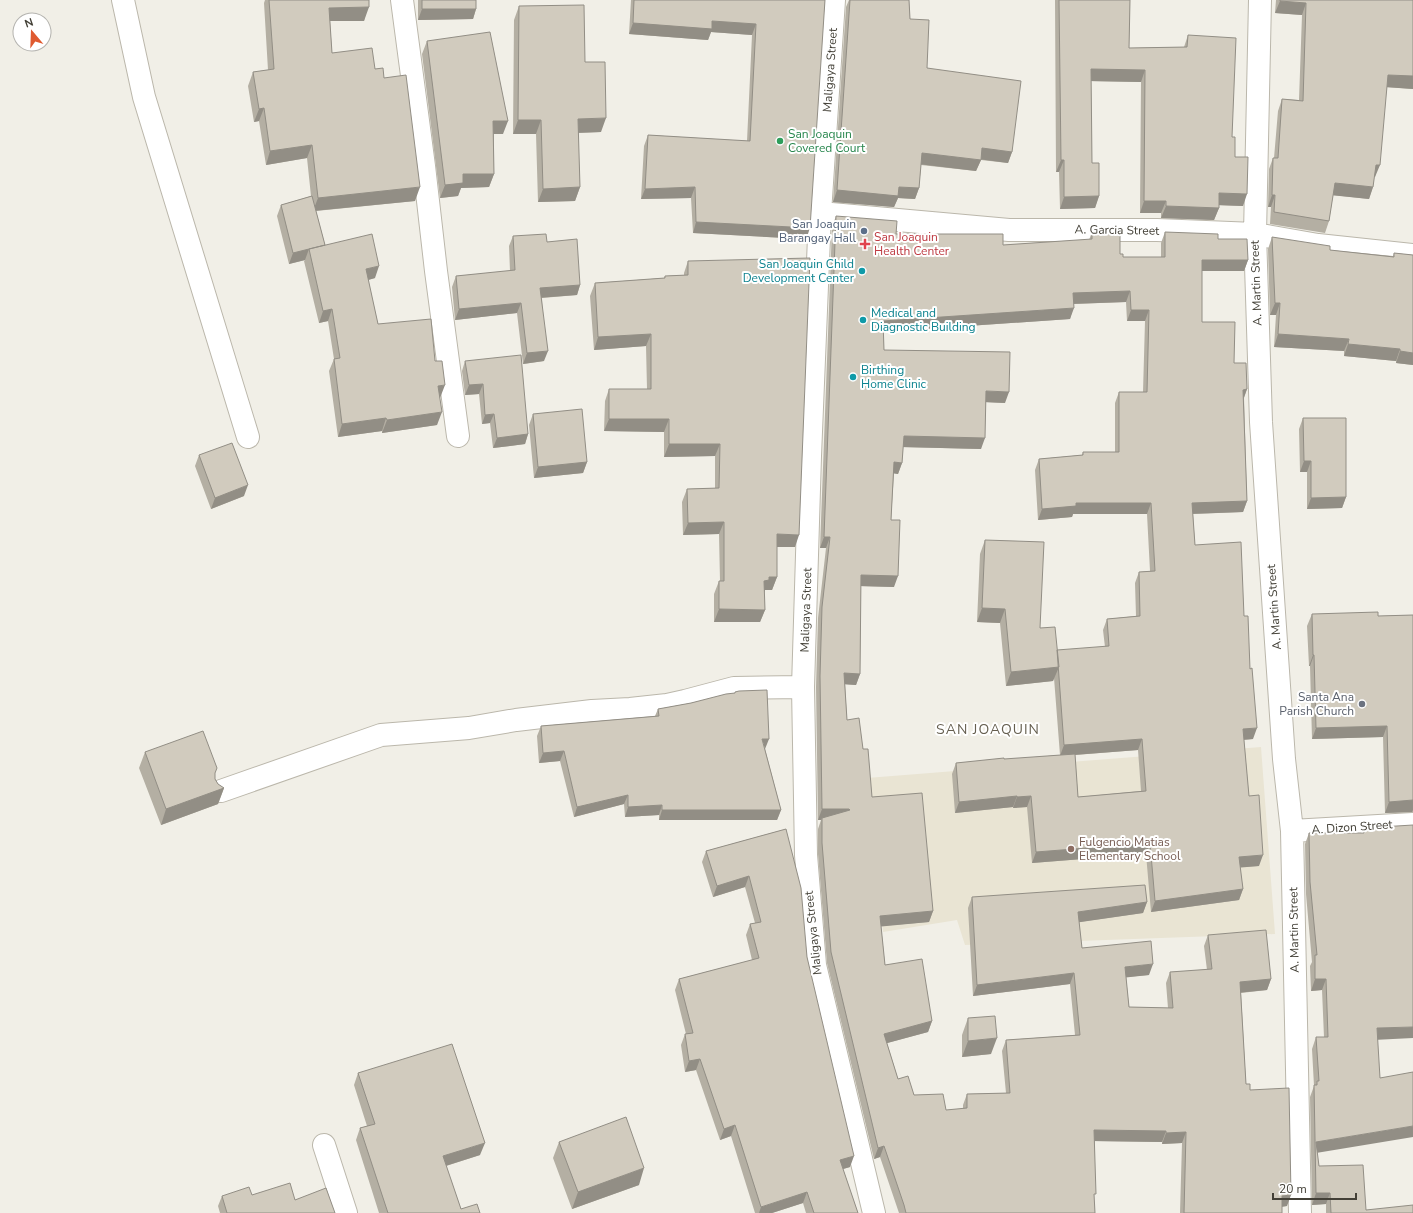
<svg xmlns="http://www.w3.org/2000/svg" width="1413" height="1213" viewBox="0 0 1413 1213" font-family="'Nunito Sans',sans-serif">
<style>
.education{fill:#e9e4d3}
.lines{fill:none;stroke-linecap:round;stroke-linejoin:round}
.minor-casing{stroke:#bbb7ab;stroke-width:24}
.minor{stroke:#fff;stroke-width:22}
.wall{fill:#b4afa3;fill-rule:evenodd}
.shaded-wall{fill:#928e85}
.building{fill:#d1cbbe;stroke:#928e85}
.leisure-dot{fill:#2e9e5b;stroke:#fff;stroke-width:1.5}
.service-dot{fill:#5c6f8a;stroke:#fff;stroke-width:1.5}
.health-dot{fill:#e0444e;stroke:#fff;stroke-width:1.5}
.culture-dot{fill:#0f9aa8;stroke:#fff;stroke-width:1.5}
.worship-dot{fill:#6b7280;stroke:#fff;stroke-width:1.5}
.education-dot{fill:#8d6e63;stroke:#fff;stroke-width:1.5}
.labels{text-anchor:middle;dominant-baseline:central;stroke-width:4;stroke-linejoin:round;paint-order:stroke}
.street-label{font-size:12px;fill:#434037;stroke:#fff}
.leisure-label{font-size:12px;fill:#27864d;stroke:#fff;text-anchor:start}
.service-label{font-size:12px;fill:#4e5e75;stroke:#fff;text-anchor:end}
.health-label{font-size:12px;fill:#be3a42;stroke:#fff;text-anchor:start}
.culture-label{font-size:12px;fill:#0d838f;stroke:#fff;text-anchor:start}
.worship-label{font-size:12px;fill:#5b616d;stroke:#fff;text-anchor:end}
.education-label{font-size:12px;fill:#785e54;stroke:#fff;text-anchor:start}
.quarter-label{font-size:14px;letter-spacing:1px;fill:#655e4f;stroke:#fff}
</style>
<rect width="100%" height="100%" fill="#f1efe7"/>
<path class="education" d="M 1261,747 L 1275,934 L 965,945 L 957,920 L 883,932 L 867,778 Z"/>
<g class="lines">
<defs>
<path id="minor" d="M 123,0 L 144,97 L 248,437
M 402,0 L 424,166 L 436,271 L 458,436
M 834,0 L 820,213 L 810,456 L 803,687 L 806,855 L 815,965 L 874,1213
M 1260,0 L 1255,234 L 1261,422 L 1284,759 L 1292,831 L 1300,1213
M 820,213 L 1009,230 L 1157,230 L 1255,234 L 1318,245 L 1413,255
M 221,791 L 381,735 L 469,728 L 516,720 L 592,711 L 630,709 L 667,705 L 685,701 L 734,688 L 803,687
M 1292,831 L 1413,824
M 324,1145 L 346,1213"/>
</defs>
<use href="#minor" class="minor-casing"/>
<use href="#minor" class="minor"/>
</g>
<path class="wall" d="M 265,0 L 369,0 L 364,21 L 330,21 L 332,53 L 375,69 L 384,78 L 415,201 L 316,211 L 325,245 L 375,278 L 368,280 L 378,324 L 435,361 L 440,398 L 437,425 L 382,433 L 382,431 L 338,437 L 329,371 L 334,359 L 328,321 L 319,323 L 304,261 L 305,260 L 289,264 L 277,216 L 281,205 L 311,196 L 307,158 L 266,165 L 259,121 L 254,122 L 248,86 L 253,72 L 268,70 L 264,3 Z
M 418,0 L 476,0 L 476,9 L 473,19 L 418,20 Z
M 631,0 L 825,0 L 806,239 L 693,233 L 691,198 L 641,199 L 644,146 L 648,135 L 747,141 L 752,35 L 711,32 L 708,40 L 629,34 Z
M 849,0 L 909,0 L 910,19 L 927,68 L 1012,152 L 1008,163 L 981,160 L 976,171 L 921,165 L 919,188 L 915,199 L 898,198 L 894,207 L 833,202 L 846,7 Z
M 1055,0 L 1130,0 L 1129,48 L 1184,47 L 1188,35 L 1232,137 L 1243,206 L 1219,205 L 1219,208 L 1214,220 L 1161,218 L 1161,213 L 1140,213 L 1141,82 L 1091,81 L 1092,163 L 1099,196 L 1095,208 L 1060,209 L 1059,172 L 1056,172 Z
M 1276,0 L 1413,0 L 1413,89 L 1387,87 L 1375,177 L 1374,177 L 1373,187 L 1369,199 L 1333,195 L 1329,221 L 1325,233 L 1270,224 L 1271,207 L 1268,207 L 1269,169 L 1273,158 L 1274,158 L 1278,111 L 1282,99 L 1299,100 L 1302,15 L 1275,13 Z
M 519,6 L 601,132 L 578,133 L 580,187 L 575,201 L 538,202 L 536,134 L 513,134 L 514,20 Z
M 427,41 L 503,134 L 494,134 L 494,174 L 489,187 L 461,188 L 458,196 L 440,198 L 422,54 Z
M 836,216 L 896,234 L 1003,245 L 1089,240 L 1092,232 L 1123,257 L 1161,257 L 1161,243 L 1165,232 L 1218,239 L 1248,260 L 1244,271 L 1202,271 L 1202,322 L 1234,363 L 1247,389 L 1244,398 L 1247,501 L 1243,512 L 1193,514 L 1195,545 L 1244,616 L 1253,739 L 1244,740 L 1249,796 L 1259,866 L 1240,867 L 1243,889 L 1239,900 L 1151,912 L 1146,854 L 1032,863 L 1027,807 L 1013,808 L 1013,807 L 955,813 L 952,774 L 956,763 L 1060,755 L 1054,678 L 1053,681 L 1006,686 L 1000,623 L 977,622 L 980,554 L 985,540 L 1040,628 L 1057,651 L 1105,647 L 1103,630 L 1107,619 L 1136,616 L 1135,583 L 1139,572 L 1150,571 L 1147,514 L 1073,514 L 1072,517 L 1038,520 L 1035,470 L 1039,459 L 1082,455 L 1083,452 L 1115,452 L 1115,403 L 1119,392 L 1143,392 L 1145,321 L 1127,321 L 1126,302 L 1074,304 L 1070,319 L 883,332 L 884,350 L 1005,403 L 986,402 L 981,449 L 903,447 L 902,463 L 898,474 L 894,473 L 891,520 L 894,587 L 861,586 L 860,674 L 856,685 L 845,684 L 847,720 L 863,749 L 872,797 L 933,911 L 929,922 L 881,926 L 885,965 L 932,1021 L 928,1032 L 887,1043 L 898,1079 L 914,1095 L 946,1110 L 963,1109 L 963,1105 L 967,1094 L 1006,1093 L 1002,1051 L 1006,1040 L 1075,1035 L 1070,984 L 973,996 L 968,908 L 972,897 L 1147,902 L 1143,913 L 1079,922 L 1082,948 L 1149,975 L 1126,977 L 1129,1007 L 1168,1008 L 1166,983 L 1170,972 L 1207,970 L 1204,946 L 1208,935 L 1271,979 L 1267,990 L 1241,993 L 1246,1084 L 1250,1090 L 1287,1206 L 1282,1207 L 1282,1213 L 1180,1213 L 1182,1143 L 1162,1144 L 1162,1142 L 1095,1141 L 1094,1200 L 1095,1213 L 899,1213 L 880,1157 L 874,1159 L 827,963 L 818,854 L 818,829 L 821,820 L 818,820 L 816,687 L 818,618 L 826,548 L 820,548 L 832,227 ZM 1138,750 L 1141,791 L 1078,797 L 1075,755 Z
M 513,236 L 547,242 L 580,285 L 577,295 L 542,298 L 544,361 L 523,364 L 517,313 L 455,320 L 452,287 L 456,276 L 510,271 L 509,246 Z
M 1272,237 L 1330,250 L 1393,256 L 1394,253 L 1413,255 L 1413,365 L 1396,363 L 1396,361 L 1344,356 L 1344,351 L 1274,347 L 1276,315 L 1270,315 L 1268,249 Z
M 688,261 L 795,547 L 777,547 L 777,577 L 772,590 L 765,590 L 764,592 L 765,610 L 760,622 L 714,622 L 714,594 L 719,581 L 720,581 L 719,534 L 683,535 L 682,502 L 687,489 L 715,488 L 715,456 L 664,457 L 664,432 L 604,431 L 605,401 L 609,389 L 647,389 L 646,346 L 594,350 L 590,296 L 595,283 L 664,278 L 665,276 L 684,275 L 684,273 Z
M 465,361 L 528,434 L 525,444 L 493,448 L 490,423 L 482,424 L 479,394 L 465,395 L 462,371 Z
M 533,414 L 587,462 L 583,473 L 534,478 L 529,425 Z
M 1303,418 L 1346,497 L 1342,508 L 1307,509 L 1307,472 L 1300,472 L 1299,429 Z
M 199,455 L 244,496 L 211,509 L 195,466 Z
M 1312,614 L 1378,616 L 1413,615 L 1413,812 L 1385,813 L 1383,737 L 1312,739 L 1310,666 L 1309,666 L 1307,626 Z
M 735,692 L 765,749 L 781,810 L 777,820 L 659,820 L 659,815 L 625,817 L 624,804 L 574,817 L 560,761 L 539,763 L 537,736 L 541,726 L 655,716 L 658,709 L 691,703 L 735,693 Z
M 145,752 L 215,774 L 215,779 L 218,784 L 224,788 L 218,804 L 161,825 L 139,768 Z
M 1364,828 L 1378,1039 L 1317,1153 L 1319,1166 L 1366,1210 L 1413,1213 L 1326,1213 L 1326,1204 L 1312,1205 L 1310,1097 L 1314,1086 L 1312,1049 L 1316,1037 L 1324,1037 L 1322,990 L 1311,991 L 1310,966 L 1312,962 L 1306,894 L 1305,844 L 1309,833 L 1363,833 Z
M 786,829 L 807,957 L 850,1167 L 843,1169 L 858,1213 L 806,1213 L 803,1203 L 772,1213 L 755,1213 L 731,1136 L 720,1140 L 696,1070 L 685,1072 L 681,1045 L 685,1034 L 686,1034 L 675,990 L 679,979 L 752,960 L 746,935 L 750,924 L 755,923 L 745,887 L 713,897 L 702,862 L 706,851 Z
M 968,1018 L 991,1054 L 962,1057 L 962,1035 Z
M 358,1073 L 480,1155 L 446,1166 L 461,1209 L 480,1213 L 379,1213 L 356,1140 L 360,1128 L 367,1126 L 354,1085 Z
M 559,1142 L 639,1185 L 572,1209 L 553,1158 Z
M 252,1195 L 295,1200 L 335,1213 L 220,1213 L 218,1206 L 222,1196 Z"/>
<path class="shaded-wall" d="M 1280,1 L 1306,3 L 1302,15 L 1275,13 Z
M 369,7 L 364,21 L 324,21 L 329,8 Z
M 422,9 L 476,9 L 473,19 L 418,20 Z
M 712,21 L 756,24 L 752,35 L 711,32 L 708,40 L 629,34 L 633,23 Z
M 1091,69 L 1145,70 L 1141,82 L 1086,81 Z
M 1388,75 L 1413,76 L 1413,89 L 1384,87 Z
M 264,108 L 259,121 L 254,122 L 259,109 Z
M 606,118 L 601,132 L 573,133 L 578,119 Z
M 518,120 L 541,120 L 536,134 L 513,134 Z
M 493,121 L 508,121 L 503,134 L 489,134 Z
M 312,145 L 307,158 L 266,165 L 270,151 Z
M 982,148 L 1012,152 L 1008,163 L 978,159 Z
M 922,153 L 981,160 L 976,171 L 918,164 Z
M 1061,160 L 1064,160 L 1059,172 L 1056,172 Z
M 1376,165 L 1380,165 L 1375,177 L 1371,177 Z
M 463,174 L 494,174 L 489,187 L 461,188 L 458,196 L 440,198 L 445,185 Z
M 1335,183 L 1373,187 L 1369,199 L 1330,195 Z
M 420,187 L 415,201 L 313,211 L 318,198 Z
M 580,187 L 575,201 L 538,202 L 543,189 Z
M 695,187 L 691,198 L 641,199 L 645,189 Z
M 899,187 L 919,188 L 915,199 L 898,198 L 894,207 L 833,202 L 837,190 Z
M 1219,193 L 1247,194 L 1243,206 L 1214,205 Z
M 1272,195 L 1275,195 L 1271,207 L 1268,207 Z
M 1099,196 L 1095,208 L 1060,209 L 1064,197 Z
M 1144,201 L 1166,201 L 1161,213 L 1140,213 Z
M 1166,206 L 1219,208 L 1214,220 L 1161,218 Z
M 696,222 L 810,228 L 806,239 L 693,233 Z
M 309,249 L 305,260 L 289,264 L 293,253 Z
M 1202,260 L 1248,260 L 1244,271 L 1198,271 Z
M 379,266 L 375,278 L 361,282 L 366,269 Z
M 580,285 L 577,295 L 537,298 L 540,288 Z
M 1130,291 L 1126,302 L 1069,304 L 1073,293 Z
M 521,303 L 517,313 L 455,320 L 459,309 Z
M 1275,303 L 1280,303 L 1276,315 L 1270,315 Z
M 1074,308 L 1070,319 L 879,332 L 883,321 Z
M 332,309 L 328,321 L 319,323 L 323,311 Z
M 1131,310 L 1149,310 L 1145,321 L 1127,321 Z
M 651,334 L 646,346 L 594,350 L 598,337 Z
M 1278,334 L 1349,339 L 1344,351 L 1274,347 Z
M 1348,344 L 1400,349 L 1396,361 L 1344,356 Z
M 548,351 L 544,361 L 523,364 L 527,353 Z
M 1400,351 L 1413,353 L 1413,365 L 1396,363 Z
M 483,384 L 479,394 L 465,395 L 469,385 Z
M 445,385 L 440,398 L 434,398 L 438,386 Z
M 1247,389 L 1243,400 L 1243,390 Z
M 986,391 L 1009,392 L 1005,403 L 982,402 Z
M 442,412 L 437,425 L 382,433 L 387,420 Z
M 494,414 L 490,423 L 482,424 L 485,415 Z
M 386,418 L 382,431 L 338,437 L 342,424 Z
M 609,419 L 669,419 L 664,432 L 604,431 Z
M 528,434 L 525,444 L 493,448 L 497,438 Z
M 904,436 L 985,438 L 981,449 L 900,447 Z
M 669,444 L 720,444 L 715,456 L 664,457 Z
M 1304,461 L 1311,461 L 1307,472 L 1300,472 Z
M 587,462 L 583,473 L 534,478 L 538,467 Z
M 894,462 L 902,463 L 898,474 L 890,473 Z
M 248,485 L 244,496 L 211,509 L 215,498 Z
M 1346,497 L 1342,508 L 1307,509 L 1311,498 Z
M 1247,501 L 1243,512 L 1188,514 L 1192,503 Z
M 1076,503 L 1151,503 L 1147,514 L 1073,514 L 1072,517 L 1038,520 L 1042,509 Z
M 724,522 L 719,534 L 683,535 L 688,523 Z
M 777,534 L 799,535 L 795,547 L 773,547 Z
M 824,537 L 830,537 L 826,548 L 820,548 Z
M 861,575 L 898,576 L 894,587 L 857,586 Z
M 769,577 L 777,577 L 772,590 L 765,590 L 764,593 L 764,581 Z
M 982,608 L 1005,609 L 1000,623 L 977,622 Z
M 719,609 L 765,610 L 760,622 L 714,622 Z
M 1313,655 L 1314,655 L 1310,666 L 1309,666 Z
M 1059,667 L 1053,681 L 1006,686 L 1011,672 Z
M 844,673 L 860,674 L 856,685 L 840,684 Z
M 1387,726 L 1383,737 L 1312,739 L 1316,728 Z
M 1257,728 L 1253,739 L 1239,740 L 1243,729 Z
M 762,739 L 769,739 L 765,749 Z
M 1142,739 L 1138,750 L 1060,756 L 1064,745 Z
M 564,751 L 560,761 L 539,763 L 543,753 Z
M 224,788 L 218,804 L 161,825 L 166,809 Z
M 628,795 L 624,804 L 574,817 L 577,807 Z
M 1017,796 L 1013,807 L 955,813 L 959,802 Z
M 1031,796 L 1027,807 L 1013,808 L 1017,797 Z
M 1413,800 L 1413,810 L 1412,812 L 1385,813 L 1389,802 Z
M 662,805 L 659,815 L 625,817 L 628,807 Z
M 822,809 L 849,809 L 845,820 L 822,818 L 821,820 L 818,820 Z
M 662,810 L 781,810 L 777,820 L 659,820 Z
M 1150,843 L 1146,854 L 1032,863 L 1036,852 Z
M 1263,855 L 1259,866 L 1235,868 L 1239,857 Z
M 749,876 L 745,887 L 713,897 L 717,886 Z
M 1243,889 L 1239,900 L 1151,912 L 1155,901 Z
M 1147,902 L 1143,913 L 1074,923 L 1078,912 Z
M 933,911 L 929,922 L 876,927 L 880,916 Z
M 1153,964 L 1149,975 L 1121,978 L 1125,967 Z
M 1074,973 L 1070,984 L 973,996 L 977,985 Z
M 1271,979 L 1267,990 L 1236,993 L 1240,982 Z
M 1315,979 L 1326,979 L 1322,990 L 1311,991 Z
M 932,1021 L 928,1032 L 880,1045 L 884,1034 Z
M 1413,1027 L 1413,1038 L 1373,1040 L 1377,1028 Z
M 997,1038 L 991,1054 L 962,1057 L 968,1041 Z
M 700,1059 L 696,1070 L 685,1072 L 689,1061 Z
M 735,1125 L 731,1136 L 720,1140 L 724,1129 Z
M 1413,1126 L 1413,1137 L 1316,1153 L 1316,1142 Z
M 1094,1130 L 1166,1131 L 1162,1142 L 1090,1141 Z
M 1186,1132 L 1182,1143 L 1162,1144 L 1166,1133 Z
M 485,1143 L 480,1155 L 439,1168 L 443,1156 Z
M 884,1146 L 880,1157 L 874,1159 L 878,1148 Z
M 854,1156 L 850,1167 L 836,1171 L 840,1160 Z
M 644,1168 L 639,1185 L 572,1209 L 578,1192 Z
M 807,1192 L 803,1203 L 772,1213 L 759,1213 L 761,1207 Z
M 1316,1193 L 1330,1193 L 1326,1204 L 1312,1205 Z
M 1291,1195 L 1287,1206 L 1278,1207 L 1282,1196 Z"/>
<path class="building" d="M 269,0 L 369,0 L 369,7 L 329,8 L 332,53 L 372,48 L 375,69 L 383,68 L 384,78 L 406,75 L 420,187 L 318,198 L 312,145 L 270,151 L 264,108 L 259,109 L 253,72 L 274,69 Z
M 422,0 L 476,0 L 476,9 L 422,9 Z
M 634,0 L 825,0 L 810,228 L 696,222 L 695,187 L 645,189 L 648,135 L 750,141 L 756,24 L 712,21 L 712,29 L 633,23 Z
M 850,0 L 909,0 L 910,19 L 929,20 L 927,68 L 1021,81 L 1012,152 L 982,148 L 981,160 L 922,153 L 919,188 L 899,187 L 898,196 L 837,190 Z
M 1059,0 L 1130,0 L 1129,48 L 1187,47 L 1188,35 L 1236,38 L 1232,137 L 1235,137 L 1235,157 L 1248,157 L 1247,194 L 1219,193 L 1219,208 L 1166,206 L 1166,201 L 1144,201 L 1145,70 L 1091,69 L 1092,163 L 1099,163 L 1099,196 L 1064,197 L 1064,160 L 1061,160 Z
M 1280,0 L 1413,0 L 1413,76 L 1388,75 L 1380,165 L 1376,165 L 1373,187 L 1335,183 L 1329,221 L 1274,212 L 1275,195 L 1272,195 L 1273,158 L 1278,158 L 1282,99 L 1303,101 L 1306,3 L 1280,1 Z
M 584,5 L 585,62 L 605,62 L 606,118 L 578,119 L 580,187 L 543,189 L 541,120 L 518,120 L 519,6 Z
M 490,32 L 508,121 L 493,121 L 494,174 L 463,174 L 463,183 L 445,185 L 427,41 Z
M 312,196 L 325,245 L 293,253 L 281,205 Z
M 836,216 L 897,221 L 896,234 L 1003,234 L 1003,245 L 1092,239 L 1092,232 L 1120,232 L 1120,254 L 1123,254 L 1123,257 L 1165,257 L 1165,232 L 1218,234 L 1218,239 L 1247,239 L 1248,260 L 1202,260 L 1202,322 L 1235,322 L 1234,363 L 1246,363 L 1247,389 L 1243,390 L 1247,501 L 1192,503 L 1195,545 L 1241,542 L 1244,616 L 1248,616 L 1250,669 L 1252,668 L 1257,728 L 1243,729 L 1249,796 L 1259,795 L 1263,855 L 1239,857 L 1243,889 L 1155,901 L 1150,843 L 1036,852 L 1031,796 L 1017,797 L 1017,796 L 959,802 L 956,763 L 1004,758 L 1004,759 L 1075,754 L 1078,797 L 1146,791 L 1142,739 L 1064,745 L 1057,650 L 1109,646 L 1107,619 L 1140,616 L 1139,572 L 1155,571 L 1151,503 L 1076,503 L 1076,506 L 1042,509 L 1039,459 L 1083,455 L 1083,452 L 1119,452 L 1119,392 L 1147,392 L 1149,310 L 1131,310 L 1130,291 L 1073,293 L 1074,308 L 883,321 L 884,350 L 1010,352 L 1009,392 L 986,391 L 985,438 L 904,436 L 902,463 L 894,462 L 891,520 L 900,520 L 898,576 L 861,575 L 860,674 L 844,673 L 847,720 L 859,718 L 863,749 L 868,749 L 872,797 L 922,793 L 933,911 L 880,916 L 885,965 L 922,959 L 932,1021 L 884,1034 L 898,1079 L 908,1076 L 914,1095 L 943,1094 L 946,1110 L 967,1108 L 967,1094 L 1010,1093 L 1006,1040 L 1080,1035 L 1074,973 L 977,985 L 972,897 L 1145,885 L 1147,902 L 1078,912 L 1082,948 L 1151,941 L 1153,964 L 1125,967 L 1129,1007 L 1173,1008 L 1170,972 L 1212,969 L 1208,935 L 1266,930 L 1271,979 L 1240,982 L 1246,1084 L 1250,1084 L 1250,1090 L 1289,1088 L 1291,1195 L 1282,1196 L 1282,1213 L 1184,1213 L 1186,1132 L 1166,1133 L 1166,1131 L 1094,1130 L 1096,1194 L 1094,1194 L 1095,1213 L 906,1213 L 904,1205 L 884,1146 L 878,1148 L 831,952 L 822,843 L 822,818 L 850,810 L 849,809 L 822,809 L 820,676 L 822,607 L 830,537 L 824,537 Z
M 372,234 L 379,266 L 366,269 L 378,324 L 431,319 L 435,361 L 442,361 L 445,385 L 438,386 L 442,412 L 387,420 L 386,418 L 342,424 L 334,359 L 340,358 L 332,309 L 323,311 L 309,249 Z
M 546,234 L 547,242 L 577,239 L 580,285 L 540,288 L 548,351 L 527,353 L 521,303 L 459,309 L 456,276 L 515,270 L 513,236 Z
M 1272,237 L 1330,246 L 1330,250 L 1394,257 L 1394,253 L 1413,255 L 1413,353 L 1400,351 L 1400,349 L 1348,344 L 1349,339 L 1278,334 L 1280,303 L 1275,303 Z
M 810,258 L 799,535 L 777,534 L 777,577 L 769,577 L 769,580 L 764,581 L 765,610 L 719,609 L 719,581 L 724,581 L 724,522 L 688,523 L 687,489 L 719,488 L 720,444 L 669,444 L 669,419 L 609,419 L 609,389 L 651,389 L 651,334 L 598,337 L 595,283 L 665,278 L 665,276 L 688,275 L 688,261 Z
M 521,355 L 528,434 L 497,438 L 494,414 L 485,415 L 483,384 L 469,385 L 465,361 Z
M 582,409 L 587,462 L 538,467 L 533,414 Z
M 1303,418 L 1346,418 L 1346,497 L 1311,498 L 1311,461 L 1304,461 Z
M 232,443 L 248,485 L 215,498 L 199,455 Z
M 985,540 L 1044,542 L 1040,628 L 1055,627 L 1059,667 L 1011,672 L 1005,609 L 982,608 Z
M 1378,612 L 1378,616 L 1413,615 L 1413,800 L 1389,802 L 1387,726 L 1316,728 L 1314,655 L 1313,655 L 1312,614 Z
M 767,690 L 769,739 L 762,739 L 781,810 L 662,810 L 662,805 L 628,807 L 628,795 L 577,807 L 564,751 L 543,753 L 541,726 L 659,716 L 658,709 L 691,703 L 726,694 L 735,693 L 735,692 L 739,691 Z
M 203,731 L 217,768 L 215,773 L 215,779 L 218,784 L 224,788 L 166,809 L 145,752 Z
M 1413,825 L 1413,1027 L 1377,1028 L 1380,1078 L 1413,1072 L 1413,1126 L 1316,1142 L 1319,1166 L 1363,1165 L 1366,1210 L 1413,1205 L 1413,1213 L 1331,1213 L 1330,1193 L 1316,1193 L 1314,1085 L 1317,1085 L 1317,1081 L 1319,1081 L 1316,1037 L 1328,1037 L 1326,979 L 1315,979 L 1315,955 L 1317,955 L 1310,882 L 1309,833 L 1364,833 L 1364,828 Z
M 786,829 L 801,888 L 807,957 L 854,1156 L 840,1160 L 858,1213 L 814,1213 L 807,1192 L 761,1207 L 735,1125 L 724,1129 L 700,1059 L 689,1061 L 685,1034 L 693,1033 L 679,979 L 759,958 L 750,924 L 761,922 L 749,876 L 717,886 L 706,851 Z
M 995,1016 L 997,1038 L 968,1041 L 968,1018 Z
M 452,1044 L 485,1143 L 443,1156 L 461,1209 L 477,1204 L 480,1213 L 388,1213 L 360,1128 L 375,1124 L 358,1073 Z
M 626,1117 L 644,1168 L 578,1192 L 559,1142 Z
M 290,1183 L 295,1200 L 326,1188 L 335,1213 L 227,1213 L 222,1196 L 249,1187 L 252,1195 Z"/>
<circle class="leisure-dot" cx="780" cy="141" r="4"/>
<circle class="service-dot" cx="864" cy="231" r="4"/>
<path class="health-dot" d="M863 238h4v4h4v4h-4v4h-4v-4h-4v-4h4z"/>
<g class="culture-dot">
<circle cx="862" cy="271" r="4"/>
<circle cx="863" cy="320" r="4"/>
<circle cx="853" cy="377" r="4"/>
</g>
<circle class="worship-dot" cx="1362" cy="704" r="4"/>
<circle class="education-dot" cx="1071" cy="849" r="4"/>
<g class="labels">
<g class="street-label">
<text transform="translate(830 70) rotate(-86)">Maligaya Street</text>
<text transform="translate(1117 230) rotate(1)">A. Garcia Street</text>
<text transform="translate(1256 283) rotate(-92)">A. Martin Street</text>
<text transform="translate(1274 607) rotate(-94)">A. Martin Street</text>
<text transform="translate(806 610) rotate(-88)">Maligaya Street</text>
<text transform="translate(1352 827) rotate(-4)">A. Dizon Street</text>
<text transform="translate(1294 930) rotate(-91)">A. Martin Street</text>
<text transform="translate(813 933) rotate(-96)">Maligaya Street</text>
</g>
<g class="leisure-label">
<text x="788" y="134">San Joaquin<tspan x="788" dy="14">Covered Court</tspan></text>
</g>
<g class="service-label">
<text x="856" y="224">San Joaquin<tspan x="856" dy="14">Barangay Hall</tspan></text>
</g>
<g class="health-label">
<text x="874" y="237">San Joaquin<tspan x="874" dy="14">Health Center</tspan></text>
</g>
<g class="culture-label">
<text x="854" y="264" text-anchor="end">San Joaquin Child<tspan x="854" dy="14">Development Center</tspan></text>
<text x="871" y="313">Medical and<tspan x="871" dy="14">Diagnostic Building</tspan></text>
<text x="861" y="370">Birthing<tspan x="861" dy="14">Home Clinic</tspan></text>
</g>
<g class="worship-label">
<text x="1354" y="697">Santa Ana<tspan x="1354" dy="14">Parish Church</tspan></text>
</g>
<g class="education-label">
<text x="1079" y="842">Fulgencio Matias<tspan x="1079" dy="14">Elementary School</tspan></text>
</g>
<g class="quarter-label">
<text x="988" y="729">SAN JOAQUIN</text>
</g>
</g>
<g transform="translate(32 32) rotate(341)"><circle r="19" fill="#ffffff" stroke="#b4b3af"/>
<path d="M0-3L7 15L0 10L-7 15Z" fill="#df5a30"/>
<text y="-6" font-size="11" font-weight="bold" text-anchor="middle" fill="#434037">N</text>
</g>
<path d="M1273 1193v6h83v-6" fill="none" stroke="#434037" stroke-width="2"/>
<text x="1279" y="1193" font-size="12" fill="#434037" stroke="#ffffff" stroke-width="3" paint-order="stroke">20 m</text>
</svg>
